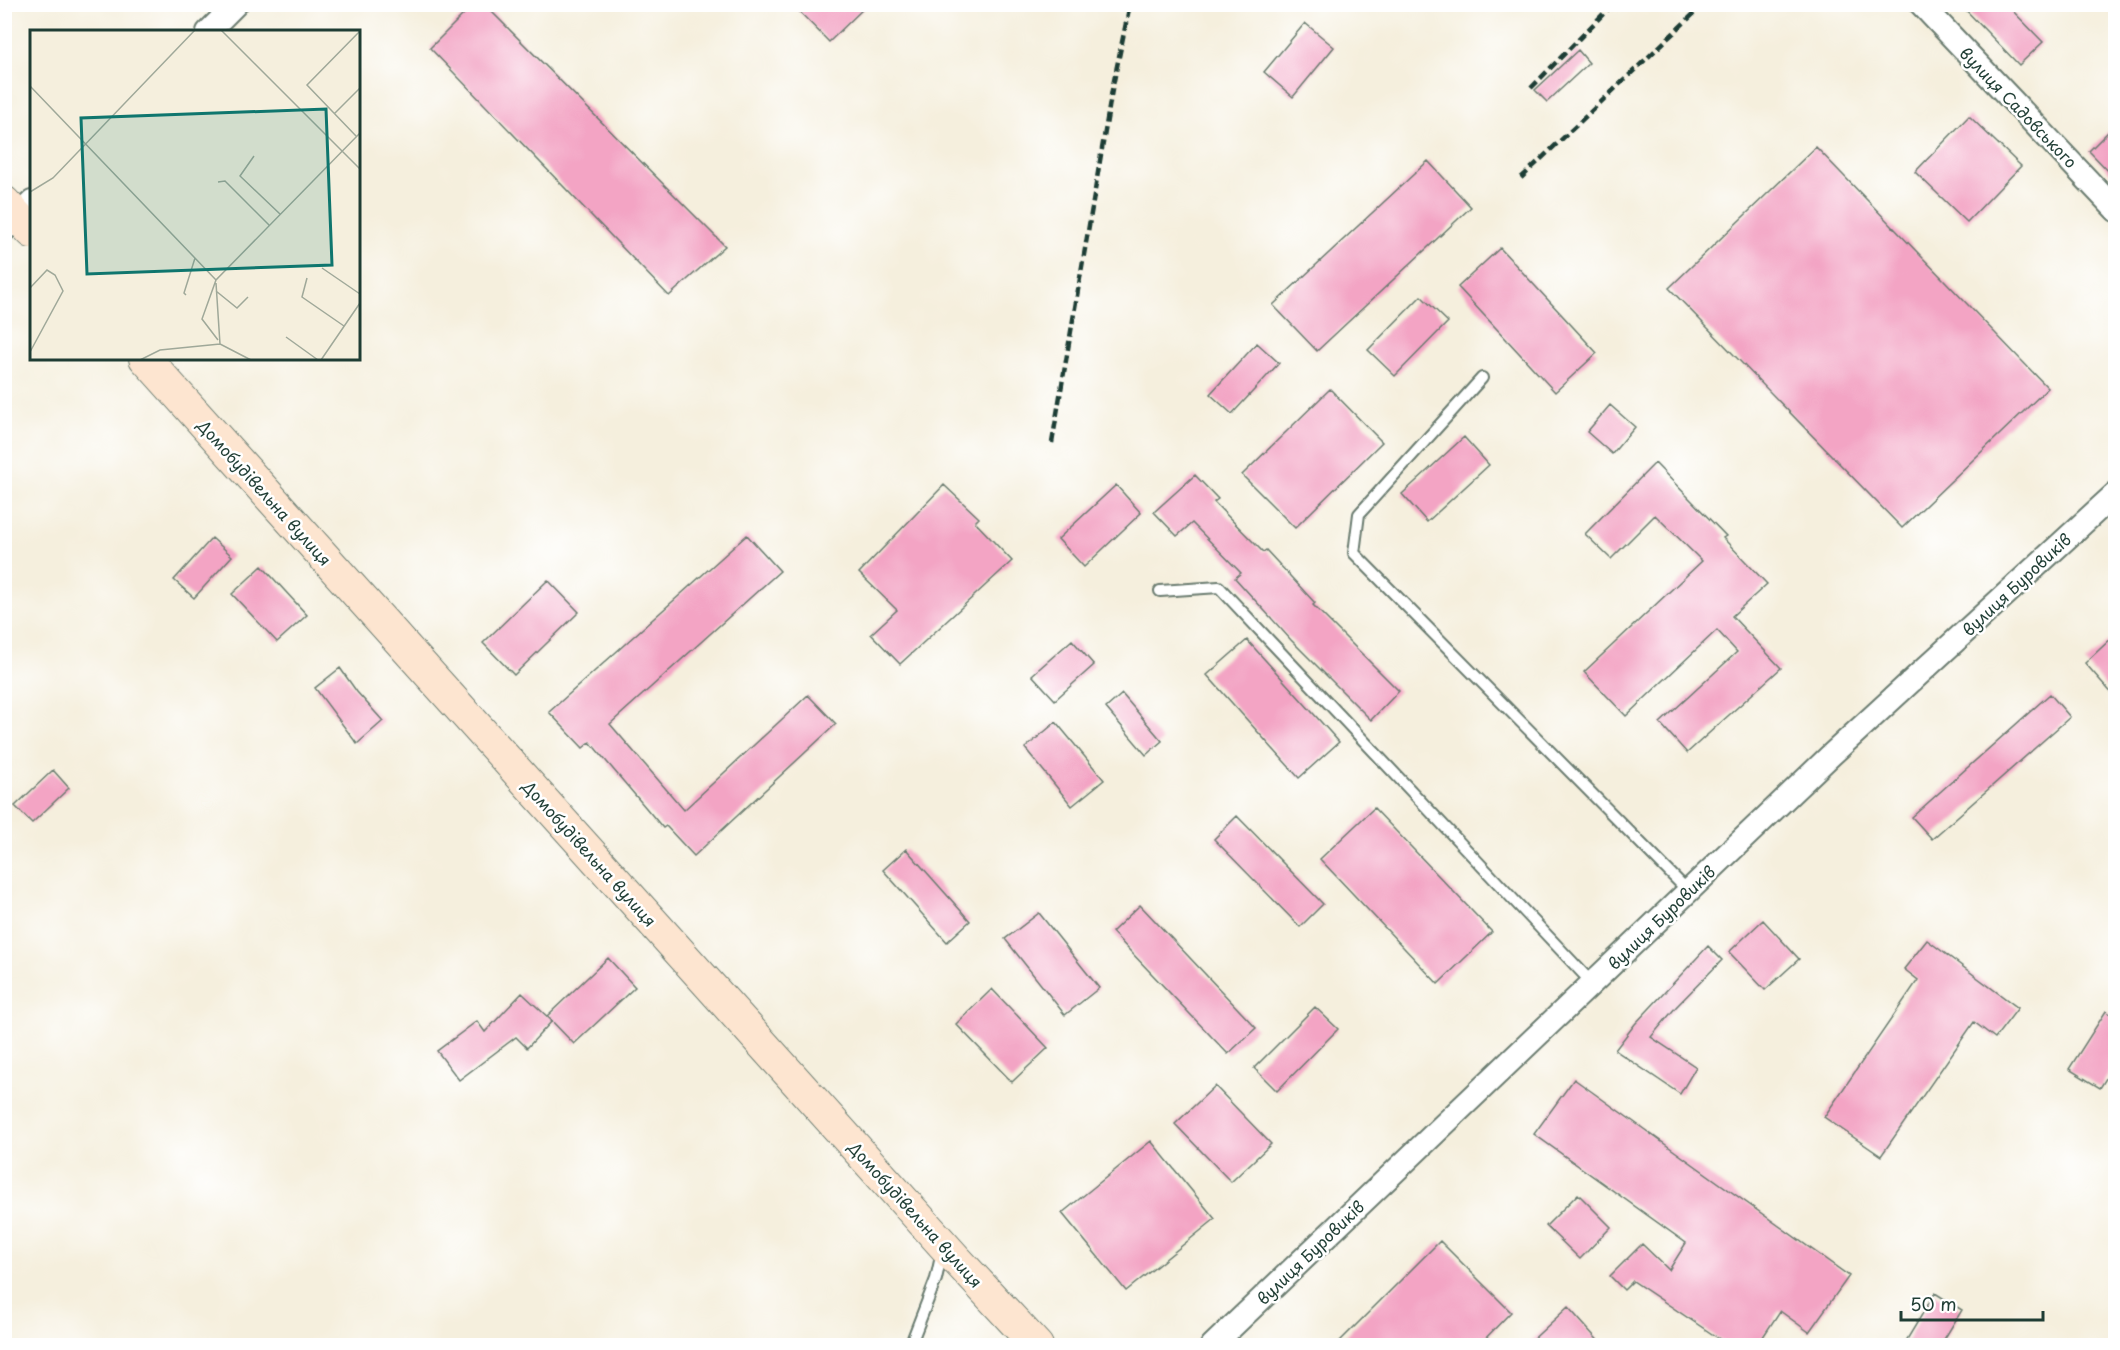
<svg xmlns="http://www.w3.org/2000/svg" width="2120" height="1350" viewBox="0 0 2120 1350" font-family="'Playpen Sans',sans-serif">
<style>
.building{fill:#f3a4c4}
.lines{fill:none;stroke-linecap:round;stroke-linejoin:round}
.lane-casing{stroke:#6a7b6f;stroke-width:14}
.street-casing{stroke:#6a7b6f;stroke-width:26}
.secondary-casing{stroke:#6a7b6f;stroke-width:34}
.lane{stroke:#fff;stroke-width:10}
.street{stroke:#fff;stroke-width:22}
.secondary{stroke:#fde5d0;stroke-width:32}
.rail{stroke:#1f3d34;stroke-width:4.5;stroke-dasharray:9 4.5;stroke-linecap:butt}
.labels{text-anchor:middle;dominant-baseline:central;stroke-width:5;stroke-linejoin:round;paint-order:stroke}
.street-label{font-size:16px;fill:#1f3d34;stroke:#fff}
.inset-road{fill:none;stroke:#9fa899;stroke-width:1.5}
.view{fill:#0f766e;fill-opacity:0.15;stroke:#0f766e;stroke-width:3}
.inset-edge{fill:none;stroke:#1f3d34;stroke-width:3}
</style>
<rect width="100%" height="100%" fill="#fff"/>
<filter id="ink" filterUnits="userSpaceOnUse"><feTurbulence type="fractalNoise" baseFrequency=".0167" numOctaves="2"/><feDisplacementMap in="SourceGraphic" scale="12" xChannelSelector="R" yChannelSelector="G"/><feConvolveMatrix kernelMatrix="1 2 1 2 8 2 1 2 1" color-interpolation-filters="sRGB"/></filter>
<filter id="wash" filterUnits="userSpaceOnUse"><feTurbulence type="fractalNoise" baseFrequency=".008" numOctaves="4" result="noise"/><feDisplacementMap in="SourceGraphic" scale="24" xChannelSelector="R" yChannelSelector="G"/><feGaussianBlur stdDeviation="1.35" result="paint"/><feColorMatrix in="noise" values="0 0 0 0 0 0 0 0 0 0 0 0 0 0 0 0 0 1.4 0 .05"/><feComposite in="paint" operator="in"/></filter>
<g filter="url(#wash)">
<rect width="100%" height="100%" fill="#f5efdd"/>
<g id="blocks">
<path class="building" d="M 474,4 L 484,4 L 725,246 L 669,296 L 430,48 Z
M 792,4 L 868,4 L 829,42 Z
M 1960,4 L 2006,4 L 2043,42 L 2019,65 Z
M 1305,23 L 1334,47 L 1293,97 L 1264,72 Z
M 1578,50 L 1589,63 L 1547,102 L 1535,90 Z
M 1969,116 L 2021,166 L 1967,222 L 1915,172 Z
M 2115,125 L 2115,178 L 2089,151 Z
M 1816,147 L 2048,388 L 1902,528 L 1669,288 Z
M 1428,161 L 1471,207 L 1317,351 L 1273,305 Z
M 1500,248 L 1597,353 L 1555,392 L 1458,287 Z
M 1421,296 L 1448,322 L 1395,376 L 1368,350 Z
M 1257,343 L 1279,363 L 1232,414 L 1210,394 Z
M 1330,389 L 1382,442 L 1295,528 L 1242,475 Z
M 1610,405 L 1635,427 L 1612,454 L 1587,432 Z
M 1464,437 L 1489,465 L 1427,522 L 1402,494 Z
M 1655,463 L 1726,536 L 1723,538 L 1767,584 L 1732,616 L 1781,668 L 1687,753 L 1660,723 L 1737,652 L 1717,630 L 1626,716 L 1584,672 L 1702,561 L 1655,515 L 1611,559 L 1585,534 Z
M 1195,475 L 1218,499 L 1214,502 L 1263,552 L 1266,550 L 1315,603 L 1313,605 L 1399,691 L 1371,720 L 1291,640 L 1235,578 L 1241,573 L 1192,523 L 1177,536 L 1154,512 Z
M 944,485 L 979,518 L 975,522 L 1012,561 L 900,664 L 871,634 L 897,610 L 859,573 Z
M 1116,485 L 1141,513 L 1084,567 L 1058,539 Z
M 747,535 L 780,571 L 610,724 L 684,810 L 808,695 L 836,724 L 694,856 L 666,826 L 663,828 L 590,742 L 583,748 L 549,712 Z
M 212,538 L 232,556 L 194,598 L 174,580 Z
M 262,566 L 307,615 L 277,642 L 232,594 Z
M 548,580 L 579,612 L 514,675 L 483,643 Z
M 2115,635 L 2115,697 L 2085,663 Z
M 1072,640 L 1094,665 L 1055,700 L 1032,675 Z
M 1247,640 L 1339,742 L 1299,778 L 1207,675 Z
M 340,668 L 357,692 L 383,721 L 357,744 L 315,688 Z
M 1122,694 L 1162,741 L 1146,755 L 1106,708 Z
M 2050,694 L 2070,717 L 1932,839 L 1912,817 Z
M 1056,722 L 1104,780 L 1072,806 L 1025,748 Z
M 53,770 L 69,788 L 32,823 L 15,806 Z
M 1374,808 L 1492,932 L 1438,984 L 1320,859 Z
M 1237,816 L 1323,904 L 1300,927 L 1214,839 Z
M 906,849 L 970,921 L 947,942 L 883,870 Z
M 1140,905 L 1256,1028 L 1228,1054 L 1112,932 Z
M 1039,913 L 1099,988 L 1065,1015 L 1005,939 Z
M 1763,920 L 1799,959 L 1765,990 L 1729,952 Z
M 1927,940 L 2018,1008 L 1995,1038 L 1974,1022 L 1881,1156 L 1824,1117 L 1918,980 L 1904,969 Z
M 1708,946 L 1722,960 L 1676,1007 L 1651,1037 L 1696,1067 L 1680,1094 L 1615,1050 L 1635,1024 Z
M 608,958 L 635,987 L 574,1044 L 547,1016 Z
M 992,989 L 1048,1048 L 1012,1082 L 956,1024 Z
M 522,993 L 552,1021 L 527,1048 L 516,1037 L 459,1080 L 437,1051 L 477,1021 L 485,1032 Z
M 1315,1007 L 1338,1029 L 1277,1091 L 1254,1068 Z
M 2106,1011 L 2115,1017 L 2115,1064 L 2100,1088 L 2069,1069 Z
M 1574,1079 L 1849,1276 L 1809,1332 L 1780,1311 L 1757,1346 L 1730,1346 L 1633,1281 L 1624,1290 L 1610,1276 L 1642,1244 L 1669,1270 L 1686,1243 L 1534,1134 Z
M 1215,1086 L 1271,1144 L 1231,1182 L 1175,1124 Z
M 1151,1141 L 1215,1219 L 1126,1291 L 1062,1213 Z
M 1578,1194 L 1611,1227 L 1580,1259 L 1546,1226 Z
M 1440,1241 L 1511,1312 L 1478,1346 L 1335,1346 Z
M 1935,1293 L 1962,1310 L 1940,1346 L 1903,1346 Z
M 1568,1307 L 1603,1346 L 1526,1346 Z"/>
</g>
</g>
<g filter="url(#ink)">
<use href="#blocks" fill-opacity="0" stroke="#6a7b6f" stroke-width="1.5"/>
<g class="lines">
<defs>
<path id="lane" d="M 1482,378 L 1359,514 L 1354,553 L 1688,891
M 1160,591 L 1219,587 L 1592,983
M 910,1346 L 936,1279 L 942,1252"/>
<path id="street" d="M 1921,4 L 2116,210
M 208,32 L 236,4
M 4,230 L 32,202
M 1212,1346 L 1830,756 L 2116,493"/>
<path id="secondary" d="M 4,202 L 32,232
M 145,358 L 956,1259 L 1037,1346"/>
</defs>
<use href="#lane" class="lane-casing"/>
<use href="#street" class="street-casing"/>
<use href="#secondary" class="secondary-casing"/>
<use href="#lane" class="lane"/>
<use href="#street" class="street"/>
<use href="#secondary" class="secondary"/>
<path class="rail" d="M 1531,88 L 1613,4
M 1521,178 L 1704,4
M 1052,443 L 1112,90 L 1130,4"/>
</g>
</g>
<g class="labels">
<g class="street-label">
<text transform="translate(2019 107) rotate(46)">вулиця Садовського</text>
<text transform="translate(265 492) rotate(48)">Домобудівельна вулиця</text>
<text transform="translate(2016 584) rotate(-43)">вулиця Буровиків</text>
<text transform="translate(590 853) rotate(48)">Домобудівельна вулиця</text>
<text transform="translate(1661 917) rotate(-44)">вулиця Буровиків</text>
<text transform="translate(916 1214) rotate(48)">Домобудівельна вулиця</text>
<text transform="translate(1310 1252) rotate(-44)">вулиця Буровиків</text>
</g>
</g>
<g transform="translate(30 30)">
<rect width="330" height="330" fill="#f5efdd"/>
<path class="inset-road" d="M 191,0 L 330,139M 0,56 L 186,250M 304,84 L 330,58M 326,106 L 277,55 L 330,1M 224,126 L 210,146 L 250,184M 188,152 L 195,151 L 239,195M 0,162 L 23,148 L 165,0M 292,238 L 330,264M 277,248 L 272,267 L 314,296M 186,253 L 190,314 L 221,330M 0,258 L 17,240 L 25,245 L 33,261 L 0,322M 186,261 L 207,278 L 218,267M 156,265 L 154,263 L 165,228M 256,307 L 288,330M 188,310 L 172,289 L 186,250 L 330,103M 110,330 L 130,320 L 190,314M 291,330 L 330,273"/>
<path class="view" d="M 296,79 L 302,235 L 57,244 L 51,88 Z"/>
<rect width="330" height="330" class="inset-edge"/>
</g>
<rect width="2120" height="1350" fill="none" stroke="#fff" stroke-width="24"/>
<path d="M1901 1311v9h142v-9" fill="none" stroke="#1f3d34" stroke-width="3"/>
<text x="1910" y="1311" font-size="18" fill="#1f3d34" stroke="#ffffff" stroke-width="4.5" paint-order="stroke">50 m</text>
</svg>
